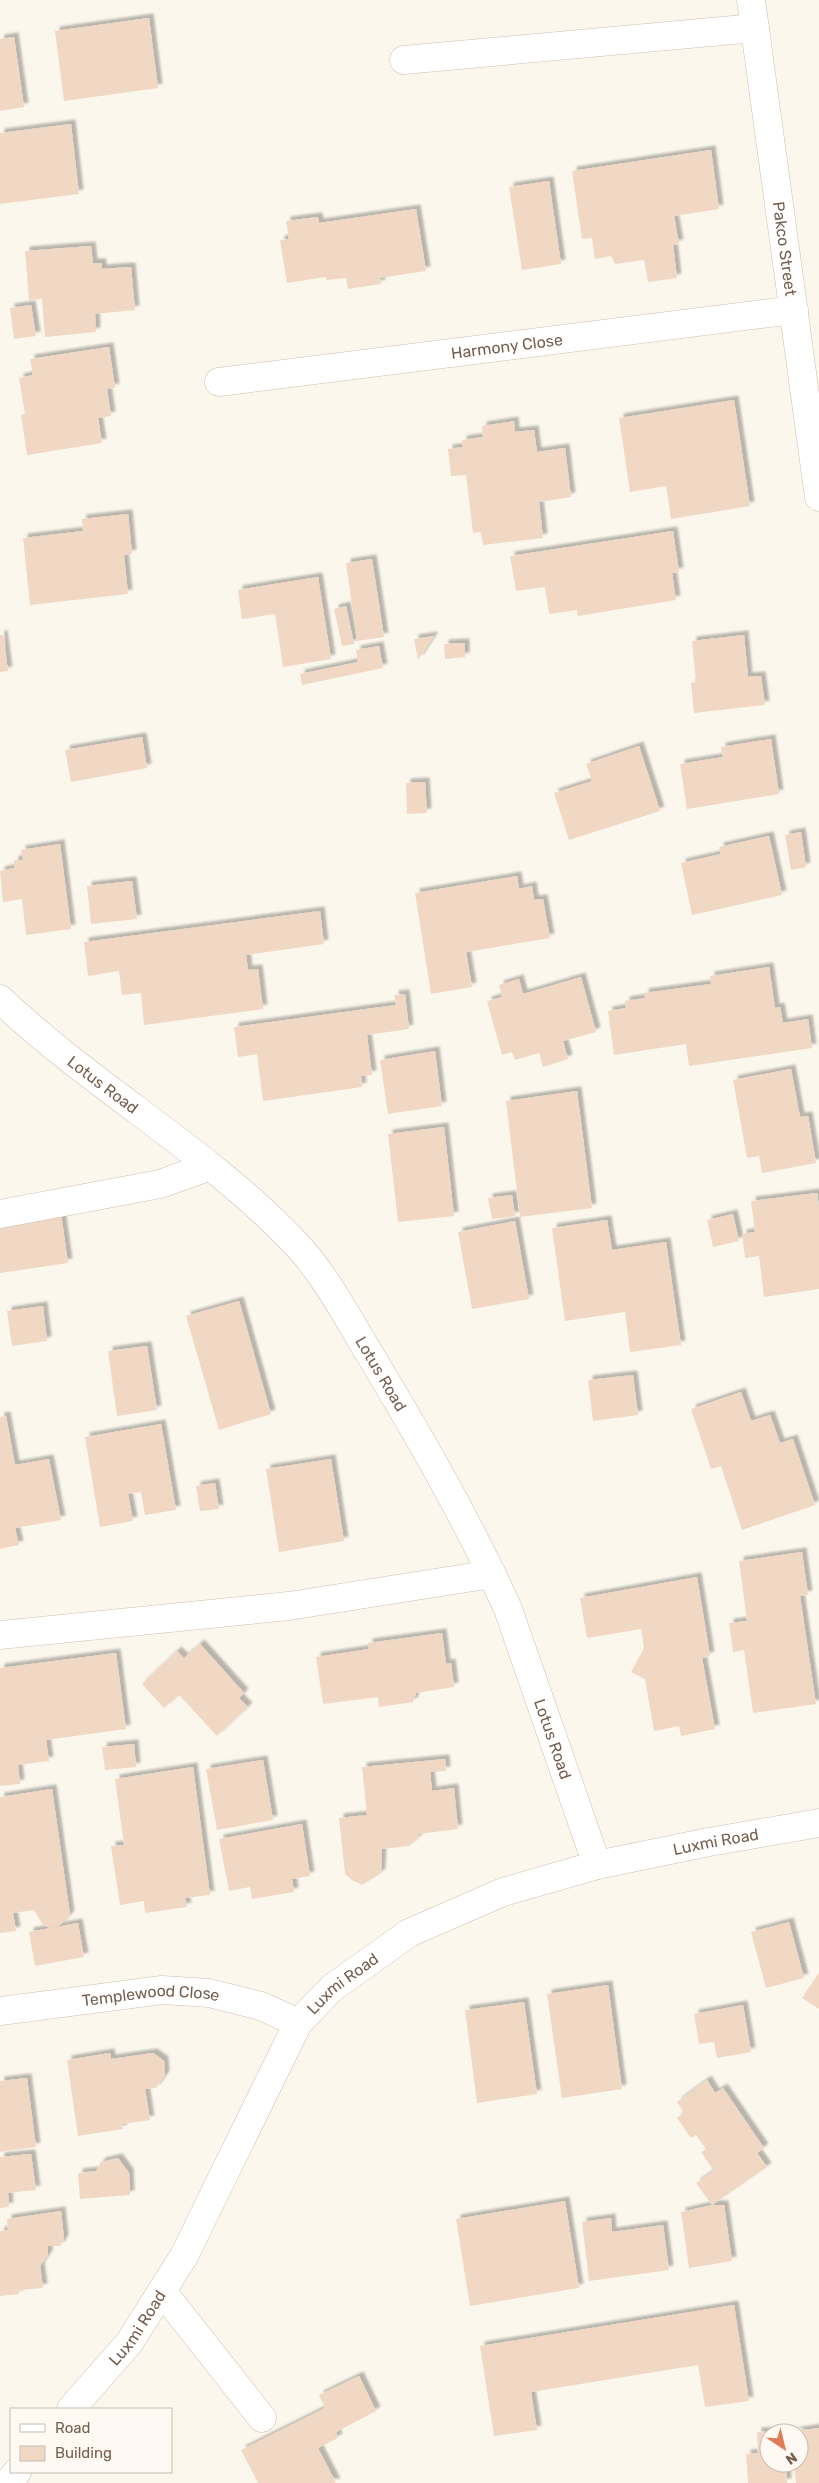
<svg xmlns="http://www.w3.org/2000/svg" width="819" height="2483" viewBox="0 0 819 2483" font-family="Rubik,sans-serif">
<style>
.building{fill:#f0d8c5;filter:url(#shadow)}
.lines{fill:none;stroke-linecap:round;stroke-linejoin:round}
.minor-casing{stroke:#cebfb1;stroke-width:29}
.minor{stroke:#fff;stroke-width:28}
.labels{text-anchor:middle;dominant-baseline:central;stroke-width:4;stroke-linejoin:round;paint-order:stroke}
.street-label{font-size:16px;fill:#775f4f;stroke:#fefaf3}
</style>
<defs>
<filter id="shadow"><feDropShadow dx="4.5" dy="-4.5" stdDeviation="1" flood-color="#0004"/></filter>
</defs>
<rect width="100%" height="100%" fill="#fcf7ec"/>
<path class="building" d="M 149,18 L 158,88 L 64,101 L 55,31 Z
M 14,37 L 24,107 L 0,111 L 0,39 Z
M 71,124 L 79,194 L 0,204 L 0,133 Z
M 711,150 L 719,209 L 674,216 L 679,244 L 673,245 L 677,278 L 648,282 L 644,260 L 615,264 L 611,256 L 595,259 L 592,238 L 582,239 L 572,171 Z
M 549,181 L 561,264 L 522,270 L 509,187 Z
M 416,209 L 426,271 L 380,278 L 381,284 L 348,289 L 346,278 L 326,280 L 326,277 L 287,283 L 280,240 L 289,239 L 286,221 L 318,217 L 319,223 Z
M 91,246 L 93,263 L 102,263 L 102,269 L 131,267 L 135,310 L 95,314 L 96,332 L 45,337 L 42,299 L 29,300 L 25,251 Z
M 31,305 L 36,336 L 14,339 L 10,308 Z
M 109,347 L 115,388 L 107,389 L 111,416 L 98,418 L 102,443 L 27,455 L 21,415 L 25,414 L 19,378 L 33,375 L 30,359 Z
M 734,400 L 750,506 L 671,519 L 666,486 L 630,492 L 619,418 Z
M 514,421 L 515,432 L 534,430 L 537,452 L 565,448 L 571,497 L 539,502 L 543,538 L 483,545 L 481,532 L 473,533 L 466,475 L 451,476 L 448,449 L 463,447 L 462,440 L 483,437 L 482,426 Z
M 128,514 L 132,554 L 124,555 L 128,594 L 30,605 L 23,538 L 83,531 L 82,519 Z
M 673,531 L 679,572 L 672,573 L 676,600 L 578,616 L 577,610 L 549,614 L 545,587 L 516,591 L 510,556 Z
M 372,559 L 384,637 L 357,641 L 346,563 Z
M 318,577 L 331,659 L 283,667 L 275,614 L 242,619 L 238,590 Z
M 346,606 L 354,644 L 342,646 L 334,609 Z
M 0,635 L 3,635 L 8,671 L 0,672 Z
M 744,635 L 748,677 L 761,676 L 765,705 L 694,713 L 691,683 L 696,682 L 692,641 Z
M 434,636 L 418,660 L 414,639 Z
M 465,643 L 465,657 L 445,659 L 444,644 Z
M 379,646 L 383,668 L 302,685 L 300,674 L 358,662 L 356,650 Z
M 142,737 L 147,768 L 71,782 L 65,750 Z
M 771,739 L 779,794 L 687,809 L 680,764 L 723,757 L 721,747 Z
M 639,746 L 660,811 L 569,840 L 554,793 L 592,781 L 586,764 Z
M 425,782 L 427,813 L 407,814 L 406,783 Z
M 801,832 L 806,867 L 791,870 L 785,835 Z
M 769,836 L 782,895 L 692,915 L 681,863 L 721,854 L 719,847 Z
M 60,844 L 71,929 L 26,935 L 22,899 L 3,902 L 0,871 L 14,868 L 14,860 L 23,860 L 21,850 Z
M 517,876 L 519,889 L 532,886 L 534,900 L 543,899 L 550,938 L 466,952 L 472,987 L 431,994 L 415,893 Z
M 132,881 L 137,919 L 91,924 L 87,886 Z
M 320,911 L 324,944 L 246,955 L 248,970 L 258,969 L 263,1009 L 144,1025 L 141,993 L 122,995 L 119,971 L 88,976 L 84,942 Z
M 769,967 L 775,1008 L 780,1007 L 783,1023 L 808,1019 L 812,1048 L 689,1066 L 686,1044 L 614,1055 L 608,1011 L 626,1008 L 625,1001 L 645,998 L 644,993 L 711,984 L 710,976 Z
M 581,977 L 596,1032 L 563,1041 L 568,1059 L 543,1067 L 539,1053 L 515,1060 L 512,1052 L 502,1055 L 487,1001 L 502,997 L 499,985 L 519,979 L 523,994 Z
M 405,994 L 409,1029 L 367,1035 L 372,1075 L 361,1076 L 362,1087 L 263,1101 L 257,1054 L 238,1057 L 234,1027 L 396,1005 L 394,995 Z
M 435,1051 L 442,1106 L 388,1114 L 380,1060 Z
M 791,1069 L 800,1117 L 808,1116 L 816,1163 L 762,1173 L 759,1156 L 747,1158 L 733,1080 Z
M 577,1091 L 592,1208 L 520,1217 L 506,1101 Z
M 444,1127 L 454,1216 L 398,1222 L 388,1134 Z
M 817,1193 L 819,1207 L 819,1289 L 764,1297 L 759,1256 L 745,1258 L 742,1234 L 755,1232 L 751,1201 Z
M 512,1195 L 515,1216 L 492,1219 L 488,1198 Z
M 61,1214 L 68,1263 L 0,1273 L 0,1222 Z
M 733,1214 L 739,1241 L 713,1247 L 707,1220 Z
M 607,1220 L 612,1250 L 666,1242 L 681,1345 L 630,1352 L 625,1312 L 565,1321 L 552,1228 Z
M 515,1221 L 529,1299 L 472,1309 L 458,1232 Z
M 239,1301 L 271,1414 L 219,1430 L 186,1316 Z
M 43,1306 L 47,1341 L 12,1346 L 7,1311 Z
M 147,1346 L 157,1410 L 117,1416 L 108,1351 Z
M 633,1375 L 638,1415 L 593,1421 L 588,1380 Z
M 741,1392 L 751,1421 L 770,1415 L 780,1443 L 793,1439 L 815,1505 L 742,1530 L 721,1466 L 711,1469 L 691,1409 Z
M 6,1416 L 15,1465 L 49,1459 L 61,1520 L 15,1528 L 19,1545 L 0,1549 L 0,1417 Z
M 161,1424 L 176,1510 L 145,1515 L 141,1492 L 128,1494 L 133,1521 L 100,1527 L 85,1437 Z
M 331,1459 L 344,1541 L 279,1552 L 266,1469 Z
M 215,1483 L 219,1509 L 200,1511 L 196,1486 Z
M 802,1552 L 808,1595 L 800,1596 L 816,1704 L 753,1713 L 744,1650 L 733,1652 L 729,1623 L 747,1621 L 739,1561 Z
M 697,1577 L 710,1656 L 702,1658 L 715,1729 L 681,1736 L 679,1726 L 654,1731 L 645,1679 L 631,1672 L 644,1648 L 641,1629 L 587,1638 L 580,1598 Z
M 442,1633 L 446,1664 L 451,1663 L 454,1687 L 416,1693 L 413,1702 L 379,1707 L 378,1697 L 323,1704 L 316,1657 L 369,1649 L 368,1643 Z
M 200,1644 L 244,1693 L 239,1698 L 248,1707 L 217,1736 L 179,1695 L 164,1708 L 142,1684 L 177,1651 L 184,1658 Z
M 116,1653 L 126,1729 L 46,1740 L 49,1761 L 18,1765 L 20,1784 L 0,1786 L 0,1668 Z
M 134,1744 L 136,1767 L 105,1770 L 102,1747 Z
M 445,1759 L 446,1771 L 430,1772 L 432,1791 L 454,1788 L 458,1829 L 419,1834 L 419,1837 L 409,1846 L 382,1849 L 381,1873 L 362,1885 L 352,1880 L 345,1874 L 339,1818 L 367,1815 L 362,1767 Z
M 263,1760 L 273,1820 L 217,1830 L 206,1769 Z
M 193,1767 L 210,1895 L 185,1898 L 187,1907 L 145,1913 L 144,1901 L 120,1905 L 111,1846 L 124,1845 L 115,1779 Z
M 52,1789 L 70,1915 L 60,1925 L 50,1928 L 43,1925 L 34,1910 L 13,1913 L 16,1931 L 0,1933 L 0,1797 Z
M 302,1824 L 310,1876 L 292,1879 L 294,1892 L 252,1899 L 250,1887 L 229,1891 L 219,1839 Z
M 789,1922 L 804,1978 L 766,1988 L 751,1932 Z
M 78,1923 L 84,1957 L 35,1966 L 29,1932 Z
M 819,1973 L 819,2009 L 802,1998 Z
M 608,1985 L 622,2089 L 562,2098 L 547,1994 Z
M 524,2002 L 537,2094 L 477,2103 L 465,2010 Z
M 743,2005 L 751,2052 L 717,2058 L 714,2042 L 699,2044 L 694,2014 Z
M 110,2053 L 111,2059 L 153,2053 L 164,2061 L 165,2075 L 156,2088 L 145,2089 L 150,2120 L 122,2124 L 123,2129 L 78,2136 L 67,2060 Z
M 27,2078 L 36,2147 L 0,2152 L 0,2081 Z
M 707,2080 L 715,2093 L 723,2088 L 764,2148 L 757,2153 L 767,2167 L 712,2205 L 696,2183 L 714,2171 L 701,2152 L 706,2149 L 696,2135 L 691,2138 L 677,2118 L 684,2113 L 677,2102 Z
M 31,2154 L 36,2190 L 8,2193 L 9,2207 L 0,2208 L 0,2157 Z
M 118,2158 L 129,2173 L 130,2195 L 80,2199 L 78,2173 L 96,2171 L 101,2162 Z
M 565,2201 L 579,2288 L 470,2306 L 456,2219 Z
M 712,2205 L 724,2205 L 732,2261 L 689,2268 L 681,2212 Z
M 61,2211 L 64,2239 L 60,2246 L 48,2246 L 48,2255 L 40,2266 L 43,2288 L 19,2290 L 19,2294 L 0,2296 L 0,2231 L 8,2230 L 7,2219 Z
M 611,2218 L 612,2232 L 663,2225 L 669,2270 L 589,2281 L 582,2222 Z
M 734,2305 L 749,2401 L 705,2407 L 698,2365 L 531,2392 L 537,2430 L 494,2436 L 480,2346 Z
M 359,2376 L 376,2411 L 336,2432 L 338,2438 L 318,2448 L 336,2483 L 258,2483 L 241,2450 L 325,2408 L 319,2395 Z
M 819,2428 L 819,2483 L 796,2483 L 794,2463 L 799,2463 L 799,2433 L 790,2432 Z
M 785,2431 L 785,2433 L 769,2433 L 769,2463 L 786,2463 L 787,2483 L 748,2483 L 746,2454 L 758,2453 L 757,2432 Z"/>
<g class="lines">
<defs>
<g id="minor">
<path id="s1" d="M 751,0 L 819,497"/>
<path d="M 404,60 L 755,28"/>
<path id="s2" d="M 219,382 L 794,310"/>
<path id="s3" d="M 0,999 C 92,1087 210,1152 297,1245 C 326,1276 347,1317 369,1353 C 419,1436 468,1521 508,1609 L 597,1865"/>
<path d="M 0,1214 L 160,1184 L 208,1167"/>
<path d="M 0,1635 L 289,1606 L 492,1574"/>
<path id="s4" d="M 0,2011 L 162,1990 L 209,1993 L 261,2006 L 298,2023"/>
<path d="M 162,2291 L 262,2418"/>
<path id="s5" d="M 71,2409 L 129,2343 L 184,2256 L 298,2023 L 332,1988 L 409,1933 L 503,1892 L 597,1865 L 709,1842 L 819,1823"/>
<path d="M 8,2483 L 17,2472"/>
</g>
</defs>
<use href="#minor" class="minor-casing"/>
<use href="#minor" class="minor"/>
</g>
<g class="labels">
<g class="street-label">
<text stroke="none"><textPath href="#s1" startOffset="251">Pakco Street</textPath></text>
<text stroke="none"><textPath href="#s2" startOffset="290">Harmony Close</textPath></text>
<text stroke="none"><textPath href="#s3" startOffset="134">Lotus Road</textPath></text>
<text stroke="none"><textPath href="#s3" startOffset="540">Lotus Road</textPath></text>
<text stroke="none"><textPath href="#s3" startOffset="945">Lotus Road</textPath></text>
<text stroke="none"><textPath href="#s5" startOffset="915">Luxmi Road</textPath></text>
<text stroke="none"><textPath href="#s5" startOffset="510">Luxmi Road</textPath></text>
<text stroke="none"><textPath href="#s4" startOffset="152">Templewood Close</textPath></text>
<text stroke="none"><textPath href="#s5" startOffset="105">Luxmi Road</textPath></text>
</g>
</g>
<rect x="10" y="2408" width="162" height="65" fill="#fefaf3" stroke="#c8bcb1"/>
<rect x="20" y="2424" width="25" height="8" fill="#ffffff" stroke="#c8bcb1"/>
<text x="55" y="2433" font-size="15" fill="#775f4f">Road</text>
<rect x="20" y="2446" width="25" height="15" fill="#f0d8c5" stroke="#c8bcb1"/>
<text x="55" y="2458" font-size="15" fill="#775f4f">Building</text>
<g transform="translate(784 2448) rotate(145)"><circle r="24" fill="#fefaf3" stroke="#c8bcb1"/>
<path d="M0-4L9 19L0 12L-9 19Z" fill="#df7d58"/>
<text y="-8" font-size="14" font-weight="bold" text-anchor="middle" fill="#775f4f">N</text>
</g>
</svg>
